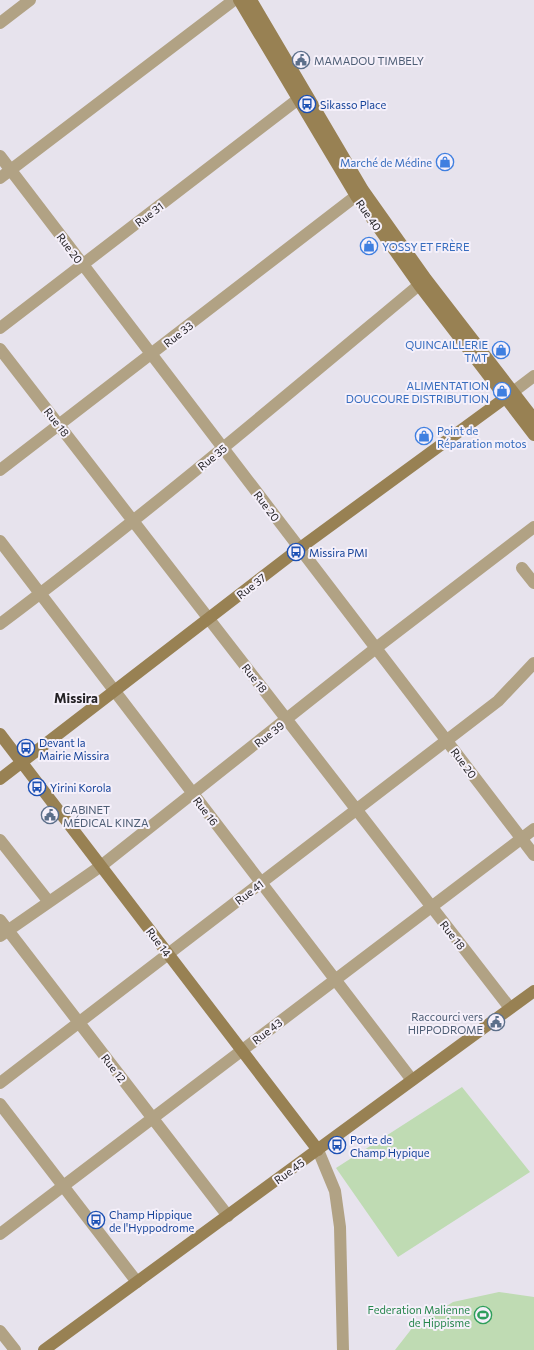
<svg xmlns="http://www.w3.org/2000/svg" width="534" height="1350" viewBox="0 0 534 1350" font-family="Commissioner,sans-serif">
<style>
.green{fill:#bfdbb3}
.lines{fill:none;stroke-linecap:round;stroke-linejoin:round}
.street{stroke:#b1a284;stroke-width:12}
.secondary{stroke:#988153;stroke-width:12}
.labels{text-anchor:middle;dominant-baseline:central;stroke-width:4;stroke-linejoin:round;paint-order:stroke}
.service-label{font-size:11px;fill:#4e5e75;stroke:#f5f0fa;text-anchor:start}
.transit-label{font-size:11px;fill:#164399;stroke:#f5f0fa;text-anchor:start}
.shop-label{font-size:11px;fill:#366cbe;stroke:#f5f0fa;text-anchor:end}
.street-label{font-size:11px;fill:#242225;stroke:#f5f0fa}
.leisure-label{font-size:11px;fill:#27864d;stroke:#f5f0fa;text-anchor:end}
.quarter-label{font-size:13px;font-weight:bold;fill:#242225;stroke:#f5f0fa}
</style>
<rect width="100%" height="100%" fill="#e7e3ed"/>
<path class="green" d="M 462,1087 L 530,1172 L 398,1257 L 336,1168 Z
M 499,1292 L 534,1297 L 534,1350 L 395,1350 L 413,1327 L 453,1302 Z"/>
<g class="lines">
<path class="street" d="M 0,23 L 30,0
M 0,156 L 534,855
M 0,178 L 234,0
M 0,328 L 297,100
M 0,349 L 510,1008
M 505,398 L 534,376
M 0,470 L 356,196
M 0,541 L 412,1080
M 522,568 L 534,583
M 0,624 C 144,516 281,400 419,285
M 0,840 L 49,902
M 0,920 L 228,1216
M 0,936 L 101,866 L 376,648 L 534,527
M 0,1083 L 498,701 L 534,663
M 0,1104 L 137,1282
M 318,1150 L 335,1191 L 340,1227 L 343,1350
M 0,1234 L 534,829
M 0,1331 L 15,1350"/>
<path class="secondary" d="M 239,0 L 356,196 L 419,285 L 534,435
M 251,0 L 363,190 L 426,279 L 534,419
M 0,734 L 318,1150
M 0,779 L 300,548 L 505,398
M 44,1350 L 534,991"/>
</g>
<defs>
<symbol id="civic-ring" viewBox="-11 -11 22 22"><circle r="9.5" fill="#f5f0fa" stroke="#5c6f8a" stroke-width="1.5"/><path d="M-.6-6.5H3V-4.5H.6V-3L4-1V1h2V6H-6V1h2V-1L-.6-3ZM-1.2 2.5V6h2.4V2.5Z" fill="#5c6f8a"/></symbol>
<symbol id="bus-ring" viewBox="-11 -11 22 22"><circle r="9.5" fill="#f5f0fa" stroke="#1a4fb4" stroke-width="1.5"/><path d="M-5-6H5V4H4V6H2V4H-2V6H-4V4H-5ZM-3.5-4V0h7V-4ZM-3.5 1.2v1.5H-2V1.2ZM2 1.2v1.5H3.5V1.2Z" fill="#1a4fb4"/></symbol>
<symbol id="shop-ring" viewBox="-11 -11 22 22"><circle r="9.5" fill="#f5f0fa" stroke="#3f7fe0" stroke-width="1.5"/><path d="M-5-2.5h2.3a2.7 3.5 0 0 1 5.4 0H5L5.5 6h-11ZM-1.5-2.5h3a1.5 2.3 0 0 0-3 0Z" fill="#3f7fe0"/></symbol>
<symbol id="stadium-ring" viewBox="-11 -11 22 22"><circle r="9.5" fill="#f5f0fa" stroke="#2e9e5b" stroke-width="1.5"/><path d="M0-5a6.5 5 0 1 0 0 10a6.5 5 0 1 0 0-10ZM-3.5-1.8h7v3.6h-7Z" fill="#2e9e5b"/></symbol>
</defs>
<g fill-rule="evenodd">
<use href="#civic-ring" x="291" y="50" width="20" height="20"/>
<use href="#bus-ring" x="297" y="94" width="20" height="20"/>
<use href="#shop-ring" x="435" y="152" width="20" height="20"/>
<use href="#shop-ring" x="359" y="236" width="20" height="20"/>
<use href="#shop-ring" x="491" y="340" width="20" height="20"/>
<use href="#shop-ring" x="492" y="381" width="20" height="20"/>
<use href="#shop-ring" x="414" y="426" width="20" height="20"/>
<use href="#bus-ring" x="286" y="542" width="20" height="20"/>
<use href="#bus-ring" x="16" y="738" width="20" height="20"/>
<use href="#bus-ring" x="27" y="777" width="20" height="20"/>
<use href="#civic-ring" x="40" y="805" width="20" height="20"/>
<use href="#civic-ring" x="486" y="1012" width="20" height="20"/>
<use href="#bus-ring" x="327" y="1135" width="20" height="20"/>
<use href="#bus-ring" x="86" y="1210" width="20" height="20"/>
<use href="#stadium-ring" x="473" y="1305" width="20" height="20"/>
</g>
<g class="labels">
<g class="service-label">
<text x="314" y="60">MAMADOU TIMBELY</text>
<text x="63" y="809">CABINET<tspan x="63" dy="13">MÉDICAL KINZA</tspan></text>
<text x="483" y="1016" text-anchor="end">Raccourci vers<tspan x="483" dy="13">HIPPODROME</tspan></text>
</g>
<g class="transit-label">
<text x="320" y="104">Sikasso Place</text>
<text x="309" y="552">Missira PMI</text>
<text x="39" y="742">Devant la<tspan x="39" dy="13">Mairie Missira</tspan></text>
<text x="50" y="787">Yirini Korola</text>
<text x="350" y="1139">Porte de<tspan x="350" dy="13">Champ Hypique</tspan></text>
<text x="109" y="1214">Champ Hippique<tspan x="109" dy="13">de l'Hyppodrome</tspan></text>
</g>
<g class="shop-label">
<text x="432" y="162">Marché de Médine</text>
<text x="382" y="246" text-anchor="start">YOSSY ET FRÈRE</text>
<text x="488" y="344">QUINCAILLERIE<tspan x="488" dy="13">TMT</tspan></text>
<text x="489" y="385">ALIMENTATION<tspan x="489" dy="13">DOUCOURE DISTRIBUTION</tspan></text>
<text x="437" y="430" text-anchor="start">Point de<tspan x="437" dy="13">Réparation motos</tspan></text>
</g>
<g class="street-label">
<text transform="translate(149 214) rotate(-37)">Rue 31</text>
<text transform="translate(369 215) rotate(55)">Rue 40</text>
<text transform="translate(70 248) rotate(53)">Rue 20</text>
<text transform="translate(178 334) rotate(-38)">Rue 33</text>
<text transform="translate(57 422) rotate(52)">Rue 18</text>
<text transform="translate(212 457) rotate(-39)">Rue 35</text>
<text transform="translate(267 506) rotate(53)">Rue 20</text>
<text transform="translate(251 586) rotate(-38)">Rue 37</text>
<text transform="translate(255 678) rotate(52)">Rue 18</text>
<text transform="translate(269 734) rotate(-38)">Rue 39</text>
<text transform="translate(464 763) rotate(53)">Rue 20</text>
<text transform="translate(206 811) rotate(53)">Rue 16</text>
<text transform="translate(249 892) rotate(-37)">Rue 41</text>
<text transform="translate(453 935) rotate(52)">Rue 18</text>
<text transform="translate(159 942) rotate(53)">Rue 14</text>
<text transform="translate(267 1031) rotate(-37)">Rue 43</text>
<text transform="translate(114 1068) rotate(52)">Rue 12</text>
<text transform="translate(289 1171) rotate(-36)">Rue 45</text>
</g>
<g class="leisure-label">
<text x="470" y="1309">Federation Malienne<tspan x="470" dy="13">de Hippisme</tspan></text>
</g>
<g class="quarter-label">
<text x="76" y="698">Missira</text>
</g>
</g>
</svg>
